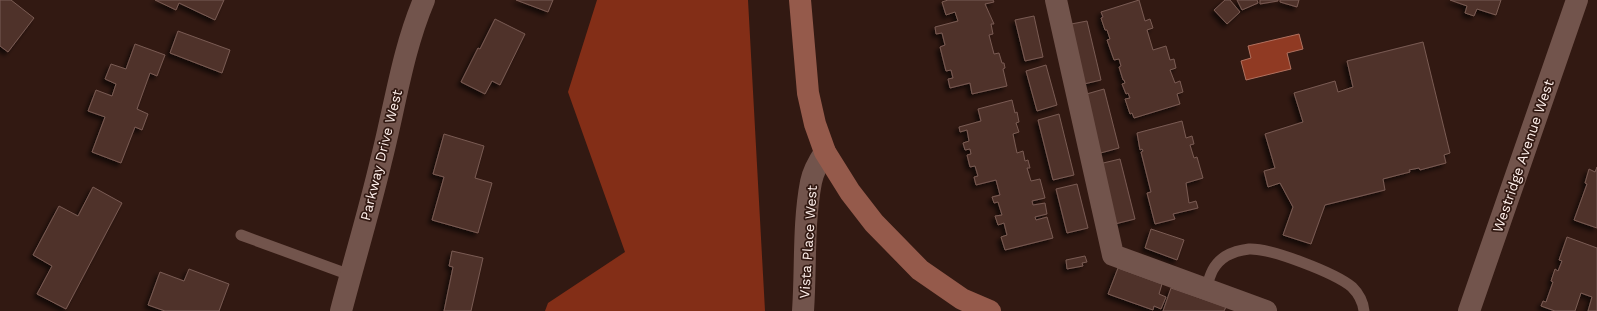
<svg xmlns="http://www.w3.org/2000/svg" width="1597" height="311" viewBox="0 0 1597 311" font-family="'Work Sans',sans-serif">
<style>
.forest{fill:#832e17}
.water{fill:#903a23;stroke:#b1715f}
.building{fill:#4f332c;stroke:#7a5b53;filter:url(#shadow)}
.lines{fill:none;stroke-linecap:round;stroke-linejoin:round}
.lane{stroke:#72544c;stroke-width:11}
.street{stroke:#72544c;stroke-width:22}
.secondary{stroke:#955a4b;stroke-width:22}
.labels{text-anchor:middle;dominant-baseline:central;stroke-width:3.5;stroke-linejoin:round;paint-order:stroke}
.street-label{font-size:14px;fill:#fff0ec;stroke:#321912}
</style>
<defs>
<filter id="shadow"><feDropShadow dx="-3.5" dy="3.5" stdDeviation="2" flood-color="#0009"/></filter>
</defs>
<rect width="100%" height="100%" fill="#321912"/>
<path class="forest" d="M 597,0 L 748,0 L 765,311 L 545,311 L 548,303 L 625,252 L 568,92 Z"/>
<path class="water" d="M 1299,34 L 1303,49 L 1287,53 L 1291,69 L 1246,80 L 1241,61 L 1251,58 L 1248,46 Z"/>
<path class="building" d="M 0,0 L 11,0 L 34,18 L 8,52 L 0,46 Z
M 155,0 L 224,0 L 215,20 L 179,3 L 176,10 Z
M 516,0 L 553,0 L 548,12 Z
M 948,0 L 993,0 L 994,2 L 985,4 L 994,24 L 991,24 L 993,34 L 989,35 L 994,54 L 999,53 L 1002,63 L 1004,63 L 1005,68 L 1003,69 L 1007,86 L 972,94 L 970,83 L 950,88 L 948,79 L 953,78 L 951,70 L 946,71 L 940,47 L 945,45 L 942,33 L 936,34 L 935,27 L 958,21 L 955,12 L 946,15 L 942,2 Z
M 1139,0 L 1145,21 L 1150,19 L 1153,28 L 1147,30 L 1153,50 L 1166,46 L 1170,60 L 1174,59 L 1176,68 L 1170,70 L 1175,83 L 1180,81 L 1183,92 L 1177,94 L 1180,104 L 1134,118 L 1132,113 L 1130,114 L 1125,99 L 1130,98 L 1128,93 L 1126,94 L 1122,84 L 1125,83 L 1124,80 L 1123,80 L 1119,67 L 1121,66 L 1119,59 L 1114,60 L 1107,40 L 1110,39 L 1107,30 L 1105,30 L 1101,18 L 1103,17 L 1101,12 Z
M 1225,0 L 1230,0 L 1240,12 L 1227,24 L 1214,10 Z
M 1237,0 L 1257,0 L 1258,3 L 1242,10 Z
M 1260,0 L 1278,0 L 1278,1 L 1260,4 Z
M 1280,0 L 1299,0 L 1297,7 L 1280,2 Z
M 1450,0 L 1501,0 L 1496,15 L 1477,9 L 1474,16 L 1465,13 L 1467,6 Z
M 1034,16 L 1043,57 L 1025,61 L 1015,20 Z
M 495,19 L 525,34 L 500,85 L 492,81 L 485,94 L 461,82 L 478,48 L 480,49 Z
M 1087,21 L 1101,80 L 1080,85 L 1066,25 Z
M 178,31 L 230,50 L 222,73 L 170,53 Z
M 1423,42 L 1450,153 L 1444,155 L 1446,163 L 1420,170 L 1419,168 L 1409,170 L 1410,172 L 1383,179 L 1385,190 L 1325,205 L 1311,244 L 1283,235 L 1293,207 L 1280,183 L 1268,187 L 1264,171 L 1275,168 L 1265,134 L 1303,122 L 1294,93 L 1335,81 L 1338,92 L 1353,87 L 1347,61 Z
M 135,44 L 165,55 L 157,76 L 150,73 L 137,109 L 148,114 L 142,130 L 135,127 L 121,163 L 92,152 L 105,117 L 88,111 L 96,90 L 112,96 L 116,84 L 105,79 L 111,64 L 126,69 Z
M 1046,65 L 1057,105 L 1037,111 L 1026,71 Z
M 1104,89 L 1119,148 L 1097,154 L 1083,95 Z
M 1012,100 L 1015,113 L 1017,112 L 1019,122 L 1016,123 L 1019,132 L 1013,134 L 1017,153 L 1023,151 L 1025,161 L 1028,160 L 1030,168 L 1027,168 L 1031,181 L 1040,179 L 1045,198 L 1032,201 L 1033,205 L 1045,203 L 1047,214 L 1035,217 L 1036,220 L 1047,217 L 1053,238 L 1005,250 L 1001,237 L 1007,235 L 1004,223 L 998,225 L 995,216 L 1002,215 L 998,202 L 994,203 L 992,197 L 1000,195 L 996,180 L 976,185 L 974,177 L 978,176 L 975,166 L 970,167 L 967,155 L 971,154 L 970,149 L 965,150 L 963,143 L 969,141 L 967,130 L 960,132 L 959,127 L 981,121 L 978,109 Z
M 1059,114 L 1074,175 L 1053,180 L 1038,120 Z
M 1182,121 L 1186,138 L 1192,136 L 1194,144 L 1190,145 L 1194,158 L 1197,157 L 1203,178 L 1186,183 L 1189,203 L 1196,201 L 1198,208 L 1173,214 L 1175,219 L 1155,224 L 1147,193 L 1151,192 L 1141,152 L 1143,151 L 1142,149 L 1140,150 L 1137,133 Z
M 444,134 L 484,146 L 475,178 L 492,183 L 478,233 L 432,220 L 444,177 L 433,174 Z
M 1120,159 L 1135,219 L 1115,224 L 1099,164 Z
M 1597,167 L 1597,228 L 1574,220 L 1587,184 L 1585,183 L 1589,169 L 1595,172 Z
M 1077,184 L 1088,228 L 1067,233 L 1056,189 Z
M 93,187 L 122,203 L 66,309 L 37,294 L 52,266 L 33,255 L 59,206 L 78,216 Z
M 1151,229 L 1184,240 L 1177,260 L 1145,248 Z
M 1567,237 L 1597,248 L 1597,311 L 1588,311 L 1592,297 L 1581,293 L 1575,311 L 1555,311 L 1541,306 L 1543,301 L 1546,302 L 1553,282 L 1551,281 L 1555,269 L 1558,271 L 1562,261 L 1559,260 Z
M 452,251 L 483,258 L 471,311 L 444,311 L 453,267 L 449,266 Z
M 1085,256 L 1087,262 L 1082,263 L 1083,266 L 1067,269 L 1066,260 Z
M 1118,268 L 1162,284 L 1159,294 L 1166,297 L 1161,309 L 1154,306 L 1153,310 L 1108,294 Z
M 189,269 L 229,284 L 219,311 L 165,311 L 148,305 L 160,272 L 184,281 Z
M 1171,288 L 1226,307 L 1224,311 L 1163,311 Z"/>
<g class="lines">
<path class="lane" d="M 241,235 L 350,275
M 1206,289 C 1210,275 1213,264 1226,256 C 1233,252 1241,250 1249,249 C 1271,248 1335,273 1352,287 C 1358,293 1363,302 1364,311"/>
<path class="street" d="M 1056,0 L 1113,255 L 1266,311
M 341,311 C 354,261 369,212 381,161 C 395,107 402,52 424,0
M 803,311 C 806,269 803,224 811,182 C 813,171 819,161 825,152
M 1469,311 L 1577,0"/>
<path class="secondary" d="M 800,0 L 808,93 L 815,124 L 825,152 L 850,192 L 874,223 L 920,270 L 962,299 L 990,311"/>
</g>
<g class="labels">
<g class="street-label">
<text transform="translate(381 155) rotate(-76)">Parkway Drive West</text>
<text transform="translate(1523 156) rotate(-71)">Westridge Avenue West</text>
<text transform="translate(808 242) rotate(-86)">Vista Place West</text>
</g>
</g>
</svg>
